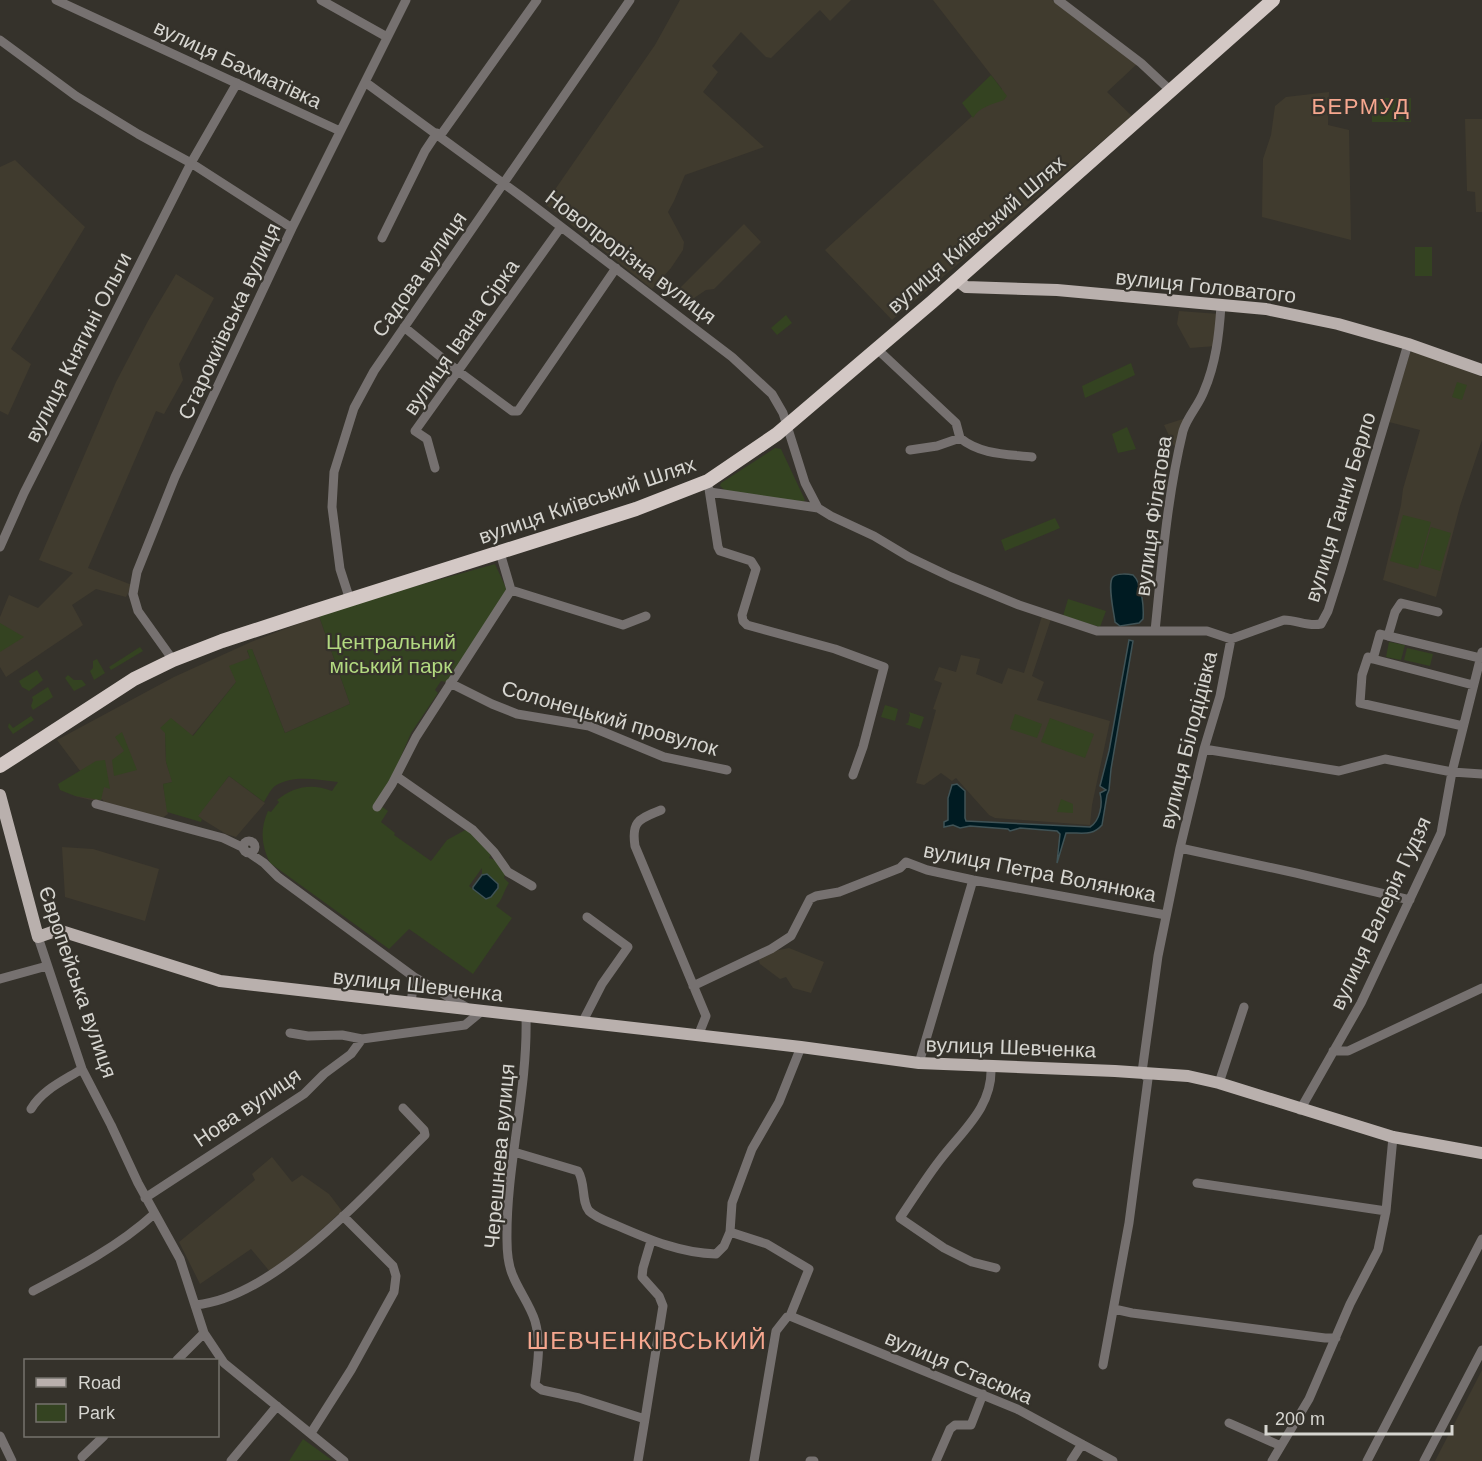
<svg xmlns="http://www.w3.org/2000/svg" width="1482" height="1461" viewBox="0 0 1482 1461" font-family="Arial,sans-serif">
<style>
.built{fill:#403b2e}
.green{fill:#344321;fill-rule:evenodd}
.water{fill:#001b22;stroke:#405356;stroke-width:1.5}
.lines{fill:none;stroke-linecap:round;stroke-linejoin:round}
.minor{stroke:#767170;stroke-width:9}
.major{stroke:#b9b0ad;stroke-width:12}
.highway{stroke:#d3c8c5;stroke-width:14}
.labels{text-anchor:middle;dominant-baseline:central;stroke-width:4.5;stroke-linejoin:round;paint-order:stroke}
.street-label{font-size:21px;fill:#d6d5d0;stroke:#35322b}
.park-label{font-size:21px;fill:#b2d980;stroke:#35322b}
.neighbourhood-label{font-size:22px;letter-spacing:1.5px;fill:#f6a78f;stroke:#35322b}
.quarter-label{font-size:24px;letter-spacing:1.5px;fill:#f6a78f;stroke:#35322b}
</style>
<rect width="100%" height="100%" fill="#35322b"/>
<path class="built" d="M 680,0 L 851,0 L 830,21 L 820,10 L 771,58 L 766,57 L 741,32 L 712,66 L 718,72 L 703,92 L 764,147 L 685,175 L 674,201 L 668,212 L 684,242 L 683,250 L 671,268 L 652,289 L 545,204 L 655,45 Z
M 933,0 L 1052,0 L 1137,64 L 1107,92 L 1132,116 L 892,320 L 825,250 L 1002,89 Z
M 1329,92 L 1328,125 L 1349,130 L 1351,240 L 1262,217 L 1263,159 L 1271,135 L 1275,106 L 1286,97 Z
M 1465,119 L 1482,119 L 1482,212 L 1476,212 L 1475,192 L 1467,191 Z
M 15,160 L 85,227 L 11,349 L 31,364 L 8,415 L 0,411 L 0,167 Z
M 744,224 L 761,242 L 714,289 L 706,290 L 685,304 L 675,293 Z
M 176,274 L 214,298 L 179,364 L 183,380 L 164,414 L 156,411 L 88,568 L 132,585 L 126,597 L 96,589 L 72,605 L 83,625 L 6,677 L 0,667 L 0,617 L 9,595 L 38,608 L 73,573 L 39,560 L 116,382 L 148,321 Z
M 1179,311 L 1219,314 L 1216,346 L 1190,348 L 1177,324 Z
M 1415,351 L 1482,377 L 1482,440 L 1460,506 L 1436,597 L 1383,580 L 1401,505 L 1403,489 L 1420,430 L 1389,422 L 1410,353 Z
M 1183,419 L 1190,423 L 1189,428 L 1180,430 L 1184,441 L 1174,446 L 1164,425 Z
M 1043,613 L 1052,616 L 1032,676 L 1044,682 L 1037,700 L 1110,721 L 1092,805 L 1090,825 L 995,818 L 989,815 L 956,778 L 952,781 L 941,773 L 924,785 L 916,783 L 936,710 L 933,709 L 942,683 L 934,680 L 939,667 L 956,672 L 961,655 L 980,659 L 976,674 L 1002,684 L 1008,668 L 1024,673 Z
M 319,616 L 350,704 L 285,733 L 252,649 L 247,651 L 250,658 L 236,682 L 192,736 L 165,733 L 166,762 L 173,782 L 163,784 L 168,814 L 162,818 L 105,803 L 102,799 L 101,800 L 91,800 L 75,796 L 84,776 L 57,740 L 174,677 L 251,642 Z
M 229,776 L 265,803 L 236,837 L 226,834 L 197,816 Z
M 62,847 L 93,849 L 159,869 L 145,921 L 65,897 Z
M 789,948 L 824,962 L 811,993 L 793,988 L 786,977 L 780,979 L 760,964 L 758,959 L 774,951 Z
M 272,1157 L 292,1182 L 302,1175 L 329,1194 L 342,1211 L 281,1266 L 271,1273 L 251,1249 L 200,1284 L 179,1242 L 255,1180 L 252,1174 Z
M 1482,1370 L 1482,1461 L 1435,1461 Z"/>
<path class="green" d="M 991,75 L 1007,96 L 1004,100 C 993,104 979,107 973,118 L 962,103 Z
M 1372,98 L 1411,98 L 1411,122 L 1372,122 Z
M 1415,247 L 1432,247 L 1432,276 L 1415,276 Z
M 786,315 L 792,323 L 777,335 L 771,328 Z
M 1131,363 L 1135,375 L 1085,398 L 1082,386 Z
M 1457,382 L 1467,385 L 1462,400 L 1452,397 Z
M 1127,427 L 1136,449 L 1118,453 L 1112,434 Z
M 775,448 L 781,449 L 805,500 L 802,503 L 726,491 L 720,486 L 721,483 Z
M 1403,515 L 1431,522 L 1418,569 L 1390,561 Z
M 1055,518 L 1060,528 L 1005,551 L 1001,540 Z
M 1431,527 L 1451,533 L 1440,571 L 1420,565 Z
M 495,564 L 507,590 L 447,682 L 441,681 L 435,690 L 438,693 L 411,733 L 393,775 L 377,803 L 388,811 L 381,822 L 395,833 L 394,835 L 431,861 L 447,840 L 467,829 L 492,853 L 489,858 L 496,860 L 505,874 L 504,878 L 509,883 C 504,890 503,899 496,906 L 512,918 L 473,974 L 409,929 L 389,949 L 270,863 C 261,845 260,829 268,811 L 271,812 L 279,802 L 277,800 C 294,786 312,783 332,791 L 338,782 C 318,780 294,774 275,786 C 271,789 267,797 264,802 L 229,776 L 198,816 L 202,819 L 201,822 L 167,812 L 163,784 L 172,782 L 166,762 L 165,733 L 160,728 L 171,718 L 193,736 L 236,682 L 229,666 L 250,658 L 247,650 L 252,649 L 285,733 L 350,704 L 319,616 L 409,588 ZM 482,868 L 482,875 L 487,874 L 486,899 L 469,886 Z
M 1068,599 L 1106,611 L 1100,627 L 1063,616 Z
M 0,623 L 24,637 L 0,652 Z
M 1389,642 L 1405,645 L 1401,660 L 1386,657 Z
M 140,647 L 143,651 L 111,670 L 109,667 Z
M 1407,648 L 1433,654 L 1430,666 L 1404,660 Z
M 97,659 L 105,673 L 94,680 L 90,671 L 93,668 L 93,661 Z
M 37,670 L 43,680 L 29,691 L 22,687 L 19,681 Z
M 68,675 L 74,680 L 82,680 L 86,685 L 74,691 L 65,678 Z
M 48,687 L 53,697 L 33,710 L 31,706 L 33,700 L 32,697 Z
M 885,705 L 898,709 L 895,721 L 881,717 Z
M 909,712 L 924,717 L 920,729 L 905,724 L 908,723 L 910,715 Z
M 1015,714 L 1042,724 L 1037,738 L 1010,729 Z
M 31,716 L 34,720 L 13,734 L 8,727 L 9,723 L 13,728 Z
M 1050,718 L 1094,734 L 1085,758 L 1041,742 Z
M 122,732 L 137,770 L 114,776 L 112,760 L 124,751 L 115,737 Z
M 105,760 L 110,789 L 104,787 L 101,800 L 75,796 L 60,790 L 58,784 L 96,761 Z
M 1061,799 L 1073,804 L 1073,813 L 1057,812 Z
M 303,1439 L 332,1460 L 289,1461 Z"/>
<path class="water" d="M 1133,575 C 1142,583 1144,608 1143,619 L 1139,623 L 1120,626 L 1115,622 C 1114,613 1107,583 1113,577 C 1117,573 1128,574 1133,575 Z
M 1129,640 L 1133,641 L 1111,769 L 1109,790 L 1107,795 L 1102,825 C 1092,837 1080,832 1066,833 L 1057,863 L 1060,834 L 1057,831 L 1020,828 L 1010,831 L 1008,829 L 970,826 L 960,828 L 953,825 L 944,827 L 944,822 L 948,820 L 948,798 L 952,785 L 957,784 L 965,791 L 965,818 L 966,821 L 1090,827 C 1100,821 1103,804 1100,793 L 1106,790 L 1100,786 L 1109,751 Z
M 487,874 L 498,884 L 498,888 L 491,897 L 486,899 L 473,889 L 473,887 L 482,875 Z"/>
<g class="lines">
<path class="minor" d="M 56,0 L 340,131
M 321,0 L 387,37
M 1058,0 L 1141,63 L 1171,91
M 0,40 L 76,96 L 138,134 L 191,163 L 292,228
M 365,82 L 522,197 L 732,357 L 772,394 L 783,413 L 805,483 L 818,508
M 440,136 L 537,0
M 382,238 L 425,151 L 437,133
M 404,327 L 458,371 L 512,411 L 518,411 L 616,268
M 877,349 L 956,423 L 960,438
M 910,450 L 937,446 L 960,438 C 981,455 1007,454 1032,457
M 435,468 L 427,439 L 415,431 L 561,227
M 709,489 L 718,547 L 720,551 L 751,561 L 756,569 L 742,615 L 743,621 L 747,625 L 835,649 L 884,667 L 863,747 L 853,775
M 710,492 L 818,508 L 831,516 L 874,536 L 909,557 L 951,577 L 1019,605 L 1097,631 L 1207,631 L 1231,639 L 1220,696 L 1204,749 L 1180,848 L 1158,956 L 1142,1072 L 1148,1079 L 1129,1223 L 1103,1365
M 0,547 L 24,493 L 191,163 L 237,83
M 511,590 L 623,625 L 646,616
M 350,600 L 340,569 L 332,507 L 334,472 L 354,408 L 374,371 L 630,0
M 1438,612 L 1401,603 L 1395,612 L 1388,636 L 1480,658
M 1155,631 C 1162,564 1167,497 1183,431 C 1187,417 1199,405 1204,391 C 1216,363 1219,335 1221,306
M 1388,636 L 1380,634 L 1373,659 L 1473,685
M 1231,639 L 1284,620 C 1297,620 1308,627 1321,624 L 1328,611 L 1341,570 L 1408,344
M 1373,659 L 1368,657 L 1362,675 L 1360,703 L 1463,726
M 173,660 L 138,611 L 133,594 L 137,572 L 175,477 L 292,228 L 406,0
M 450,683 L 492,704 L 517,714 L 589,726 L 664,757 L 727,770
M 1204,749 L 1339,771 L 1385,759 L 1452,772 L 1482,774
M 396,776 L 473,830 L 494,852 L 508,872 L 532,886
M 96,804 L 223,838 L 244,848
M 377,807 L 392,784 L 416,737 L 511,590 L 501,556 L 502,552
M 661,810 C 640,819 631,820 635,846 L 706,1016 L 698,1036
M243 847a6 6 0 1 1 12 0a6 6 0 1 1-12 0Z
M 1180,848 L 1296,873 L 1410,900
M 248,852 L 264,863 L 278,877 L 414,977 L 411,1004
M 38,937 L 82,1069 L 111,1125 L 138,1183 L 180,1259 L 204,1333 L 224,1363 L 344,1461
M 414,977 L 466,1007
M 0,979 L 47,966
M 693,986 L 771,949 L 791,936 L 810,899 L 816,896 L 839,892 L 900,868 L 906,862 L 927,870 L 973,880 L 1166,915
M 526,1016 C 528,1091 506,1165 507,1240 C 507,1251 508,1265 513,1276 C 519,1291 530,1305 535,1321 C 541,1342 538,1363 535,1385 L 542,1390 L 579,1398 L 645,1419 L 638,1461
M 582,1023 L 602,984 L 628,947 L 587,917
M 290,1033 L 308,1036 L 342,1035 L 362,1039 L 465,1025 L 482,1011
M 1333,1051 L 1348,1051 L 1482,988
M 919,1063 L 973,880
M 991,1067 C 993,1107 962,1131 940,1160 C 926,1178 913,1199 900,1218 L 944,1248 L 972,1262 L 996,1268
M 1219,1083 L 1244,1007
M 31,1109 C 42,1090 63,1081 82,1069
M 1300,1110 L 1361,1003 L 1441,833 L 1452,772 L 1482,652
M 514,1152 L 578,1171 C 586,1184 581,1201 589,1211 C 596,1218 609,1222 618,1226 C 650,1240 681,1253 716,1254 L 724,1246 L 730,1232 L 732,1203 L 752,1149 L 779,1102 L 801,1047
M 1197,1183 L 1386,1211 L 1378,1250 L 1350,1304 L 1309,1399 L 1272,1461
M 145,1198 L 304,1094 L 324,1074 L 351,1054 L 362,1039
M 1386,1211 L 1393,1137
M 730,1232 L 767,1244 L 809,1269 L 790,1316
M 33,1291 C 75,1269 119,1246 154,1214
M 196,1305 C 276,1297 369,1190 425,1135 L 424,1130 L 403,1108
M 1114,1309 L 1132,1313 L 1325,1338 L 1336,1338
M 177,1360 L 204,1333
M 645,1419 L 663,1306 L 659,1296 L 642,1277 L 643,1268 L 651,1241
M 1229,1423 L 1281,1446
M 311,1433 L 351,1370 L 394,1292 L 396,1276 L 393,1266 L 343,1216
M 0,1436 L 12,1461
M 82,1457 L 104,1436
M 231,1461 L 277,1406
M 754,1461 L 776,1331 L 787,1317 L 790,1316 L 1017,1409 L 1113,1461
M 810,1461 L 814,1461
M 936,1461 L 950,1429 L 955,1425 L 971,1425 L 983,1394
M 1071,1461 L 1082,1444
M 1367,1461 L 1482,1239
M 1424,1461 L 1482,1350"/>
<path class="major" d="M 957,280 L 966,287 L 1057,290 L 1266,309 L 1338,324 L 1408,344 L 1482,370
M 0,795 L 38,937 L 58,930 L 220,981 L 801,1047 L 919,1063 L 1115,1071 L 1188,1076 L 1219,1083 L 1393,1137 L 1482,1153"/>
<path class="highway" d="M 0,766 L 134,679 L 173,660 L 222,641 L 311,612 L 636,509 L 708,481 L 777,434 L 932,302 L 1273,0"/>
</g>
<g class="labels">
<g class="street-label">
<text transform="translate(238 64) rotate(25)">вулиця Бахматівка</text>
<text transform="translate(976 234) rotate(-41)">вулиця Київський Шлях</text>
<text transform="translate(631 257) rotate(37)">Новопрорізна вулиця</text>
<text transform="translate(419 274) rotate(-55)">Садова вулиця</text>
<text transform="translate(1206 286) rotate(6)">вулиця Головатого</text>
<text transform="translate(229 321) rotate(-65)">Старокиївська вулиця</text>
<text transform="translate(461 337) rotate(-55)">вулиця Івана Сірка</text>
<text transform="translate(78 347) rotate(-63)">вулиця Княгині Ольги</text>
<text transform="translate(587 500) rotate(-19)">вулиця Київський Шлях</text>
<text transform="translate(1340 507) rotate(-73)">вулиця Ганни Берло</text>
<text transform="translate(1153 516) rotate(-82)">вулиця Філатова</text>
<text transform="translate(610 718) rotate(16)">Солонецький провулок</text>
<text transform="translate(1188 740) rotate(-76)">вулиця Білодідівка</text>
<text transform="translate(1040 872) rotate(11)">вулиця Петра Волянюка</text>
<text transform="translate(1380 913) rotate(-65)">вулиця Валерія Гудзя</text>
<text transform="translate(78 982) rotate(71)">Європейська вулиця</text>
<text transform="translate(418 985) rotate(6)">вулиця Шевченка</text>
<text transform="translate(1011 1047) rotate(2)">вулиця Шевченка</text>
<text transform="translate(247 1107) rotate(-34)">Нова вулиця</text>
<text transform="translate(499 1156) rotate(-85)">Черешнева вулиця</text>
<text transform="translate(959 1367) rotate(23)">вулиця Стасюка</text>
</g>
<g class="park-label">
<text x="391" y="641">Центральний<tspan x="391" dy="24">міський парк</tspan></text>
</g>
<g class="neighbourhood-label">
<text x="1361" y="106">БЕРМУД</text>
</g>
<g class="quarter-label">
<text x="647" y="1340">ШЕВЧЕНКІВСЬКИЙ</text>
</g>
</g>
<rect x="24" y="1359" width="195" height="78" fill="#35322b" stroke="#75736d" stroke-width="1.5"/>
<rect x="36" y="1378" width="30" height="9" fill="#b9b0ad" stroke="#75736d" stroke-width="1.5"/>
<text x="78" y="1389" font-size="18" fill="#d6d5d0">Road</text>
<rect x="36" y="1404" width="30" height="18" fill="#344321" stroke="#75736d" stroke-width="1.5"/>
<text x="78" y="1419" font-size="18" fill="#d6d5d0">Park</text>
<path d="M1266 1425v9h186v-9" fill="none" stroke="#d6d5d0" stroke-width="3"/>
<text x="1275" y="1425" font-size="18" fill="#d6d5d0" stroke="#35322b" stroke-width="4.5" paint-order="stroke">200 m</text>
</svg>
